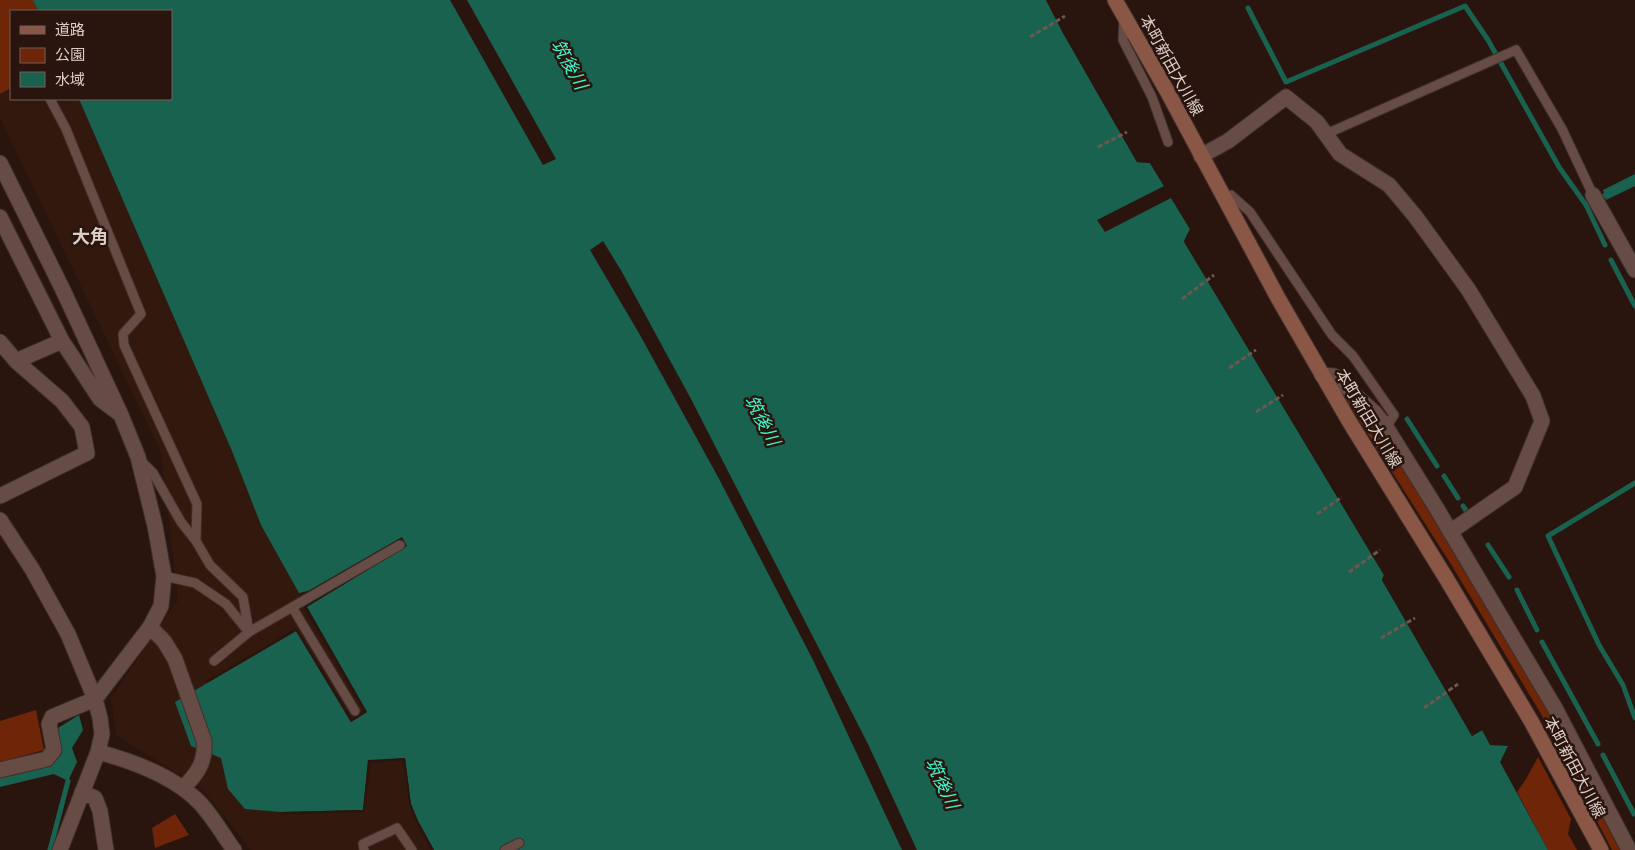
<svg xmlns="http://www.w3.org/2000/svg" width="1635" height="850" viewBox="0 0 1635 850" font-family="Ubuntu,'Noto Sans JP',sans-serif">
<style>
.built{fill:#33180e}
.green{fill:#6f2508}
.water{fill:#196250}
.pier{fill:#2a150e}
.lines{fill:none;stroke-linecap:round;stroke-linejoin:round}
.stream{stroke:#196250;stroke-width:5}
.service-casing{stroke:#3e2f2c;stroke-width:11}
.minor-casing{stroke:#3e2f2c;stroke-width:17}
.secondary-casing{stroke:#3e2f2c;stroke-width:17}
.path{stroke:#6b5851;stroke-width:3;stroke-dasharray:5 2.5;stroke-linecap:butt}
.service{stroke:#664c44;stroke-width:9}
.minor{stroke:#664c44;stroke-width:15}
.secondary{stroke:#8a5646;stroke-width:15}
.labels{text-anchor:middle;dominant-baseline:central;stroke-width:5;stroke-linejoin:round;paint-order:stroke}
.street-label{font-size:16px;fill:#ddcdc8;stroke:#2a150e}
.water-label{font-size:18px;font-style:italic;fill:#3af7cb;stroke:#2a150e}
.neighbourhood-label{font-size:18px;font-weight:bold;fill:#ddcdc8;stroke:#2a150e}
</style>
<rect width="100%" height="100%" fill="#2a150e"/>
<path class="built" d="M 11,88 L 11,99 L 119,99 L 547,850 L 251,850 L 201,788 L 116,735 L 111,698 L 178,600 L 161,452 L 0,118 L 0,94 Z"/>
<path class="green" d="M 0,0 L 33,0 L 38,11 L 11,11 L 11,88 L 0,94 Z
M 1338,387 L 1378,428 L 1463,567 L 1547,709 L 1620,850 L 1612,850 L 1541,714 L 1452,566 Z
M 36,710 L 44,750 L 0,762 L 0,721 Z
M 1538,757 L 1571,819 L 1568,834 L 1577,850 L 1548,850 L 1517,792 L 1526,779 Z
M 175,814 L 189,835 L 155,848 L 152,828 Z"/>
<path class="water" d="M 33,0 L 1046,0 L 1063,33 L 1137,162 L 1150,163 L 1190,229 L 1184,242 L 1384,575 L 1382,580 L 1472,736 L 1482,730 L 1490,745 L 1508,746 L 1500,762 L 1548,850 L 434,850 L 418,821 L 411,804 L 405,758 L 368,761 L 363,810 L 282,812 L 245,809 L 228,789 L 221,758 L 191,746 L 175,702 L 296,631 L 351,722 L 367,712 L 307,607 L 314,601 L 308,591 L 299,593 L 261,525 L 232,451 L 79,99 L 171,99 L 171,11 L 38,11 Z
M 1635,174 L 1635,186 L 1606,200 L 1603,190 Z
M 79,715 L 83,730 L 72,748 L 77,762 L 68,781 L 54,774 L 0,787 L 0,778 L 50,764 L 61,755 L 58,728 Z"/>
<path class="pier" d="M 450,0 L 467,0 L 556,159 L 543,165 Z
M 1046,0 L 1049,0 L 1065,32 L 1138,160 L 1152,161 L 1192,228 L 1186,241 L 1386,574 L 1385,580 L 1473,733 L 1481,728 L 1484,729 L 1472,736 L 1382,580 L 1384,575 L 1184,241 L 1190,229 L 1171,198 L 1105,232 L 1097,220 L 1164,186 L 1150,163 L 1137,162 L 1063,33 Z
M 603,241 L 622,272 L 691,399 L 868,744 L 917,850 L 902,850 L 813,660 L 718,477 L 640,335 L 590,250 Z
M 402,537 L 407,546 L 307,607 L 367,712 L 351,722 L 296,631 L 207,683 L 206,681 L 296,628 L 352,719 L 364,711 L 304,608 L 305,606 L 311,601 L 307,594 L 300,596 L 297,595 L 308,591 Z
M 405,758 L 411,804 L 418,821 L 434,850 L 431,850 L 416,822 L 409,804 L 403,760 L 371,763 L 364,812 L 283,814 L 282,812 L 363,810 L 368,760 Z"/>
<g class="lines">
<path class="stream" d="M 1248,8 L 1286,82 L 1465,6 L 1488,40 L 1559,167 L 1586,205 L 1610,193
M 1586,205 L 1605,245
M 1611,260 L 1635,306
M 1407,419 L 1437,466
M 1444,476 L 1458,498
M 1635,483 L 1548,536 L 1599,645 L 1623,685 L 1635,718
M 1463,506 L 1467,512
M 1488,545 L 1509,577
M 1517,590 L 1537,630
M 1542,642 L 1598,744
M 1603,755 L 1634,814
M 50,850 L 68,781"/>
<defs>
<path id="service" d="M 1124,18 L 1123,40 L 1152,97 L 1168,142
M 50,99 L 66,129 L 141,314 L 123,334 L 124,345 L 197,504 L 196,541 L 210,565 L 243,597 L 249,632
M 1326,134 L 1516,50 L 1562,129 L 1593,195
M 1223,197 L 1231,195 L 1250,212 L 1332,335 L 1353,356 L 1394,415 L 1386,427
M 141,461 L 153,473 L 181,522 L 196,541
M 164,576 L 195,583 L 226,604 L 247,630
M 292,607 L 355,711
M 214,661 L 249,632 L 400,545
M 364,850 L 363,844 L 397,828 L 412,850
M 505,850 L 519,843"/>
<path id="minor" d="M 1201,156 L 1228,141 L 1286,97 L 1317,122 L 1340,154 L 1389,185 L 1415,216 L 1468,289 L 1533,396 L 1542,421 L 1515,487 L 1450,532
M 0,163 L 62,288 L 121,415 L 138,457 L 155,526 L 164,576 L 161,606 L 150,627 L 95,699 L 52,717 L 49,724 L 54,750 L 47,759 L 0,770
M 1593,195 L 1635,270
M 0,217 L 62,341 L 100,399 L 120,414
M 0,342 L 16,361 L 62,401 L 82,427 L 87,453 L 0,496
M 16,361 L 62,341
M 1322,375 L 1334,376 L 1374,412 L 1386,427 L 1437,509 L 1555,708 L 1629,850
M 0,520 L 32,569 L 68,634 L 95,699 L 100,718 L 102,734 L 98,752 L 60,850
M 150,627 L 164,641 L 175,659 L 204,741 C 206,762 197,774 183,788
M 98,752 C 132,761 175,777 200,803 C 213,817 223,835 234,850
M 82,792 L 95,798 L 100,811 L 106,850"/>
<path id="secondary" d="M 1115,0 L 1167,91 L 1278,298 L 1349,421 L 1446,578 L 1531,721 L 1601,850"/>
</defs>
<use href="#service" class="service-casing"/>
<use href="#minor" class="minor-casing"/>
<use href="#secondary" class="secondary-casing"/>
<path class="path" d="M 1030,37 L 1065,16
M 1098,147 L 1127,132
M 1182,299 L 1214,275
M 1229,368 L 1256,350
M 1256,412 L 1283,395
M 1317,514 L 1342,497
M 1349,572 L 1380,550
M 1381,638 L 1415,618
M 1424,708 L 1458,684"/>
<use href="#service" class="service"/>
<use href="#minor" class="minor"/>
<use href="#secondary" class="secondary"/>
</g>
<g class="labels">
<g class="street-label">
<text transform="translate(1172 65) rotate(61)">本町新田大川線</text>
<text transform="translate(1369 418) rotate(59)">本町新田大川線</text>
<text transform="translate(1575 767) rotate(62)">本町新田大川線</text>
</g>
<g class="water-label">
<text transform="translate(570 64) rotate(61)">筑後川</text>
<text transform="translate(763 420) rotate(62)">筑後川</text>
<text transform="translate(943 783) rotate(65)">筑後川</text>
</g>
<g class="neighbourhood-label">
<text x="90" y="236">大角</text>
</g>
</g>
<rect x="10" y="10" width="162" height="90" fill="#2a150e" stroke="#725f58"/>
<rect x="20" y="26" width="25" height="8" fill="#8a5646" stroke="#725f58"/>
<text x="55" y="35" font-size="15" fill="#ddcdc8">道路</text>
<rect x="20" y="48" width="25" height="15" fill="#6f2508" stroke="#725f58"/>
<text x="55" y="60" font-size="15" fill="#ddcdc8">公園</text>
<rect x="20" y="72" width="25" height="15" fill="#196250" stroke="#725f58"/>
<text x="55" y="85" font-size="15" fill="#ddcdc8">水域</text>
</svg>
